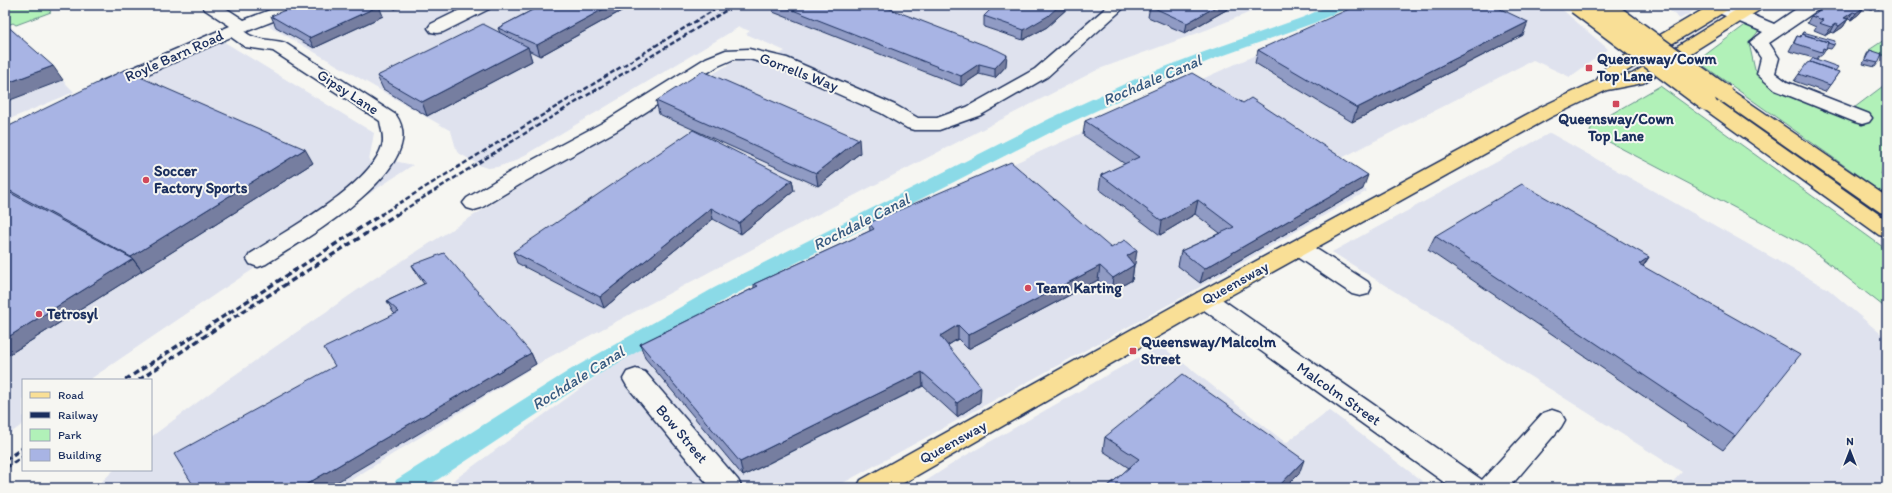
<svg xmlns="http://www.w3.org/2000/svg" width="1892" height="493" viewBox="0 0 1892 493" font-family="Itim,sans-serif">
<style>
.built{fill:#dfe2ee}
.green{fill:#b1f1b8;stroke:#66908b}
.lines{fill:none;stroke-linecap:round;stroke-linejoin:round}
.canal{fill:#8bdae7;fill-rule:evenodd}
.minor-casing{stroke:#1b2f5e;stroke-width:3}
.major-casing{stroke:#1b2f5e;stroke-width:3}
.highway-casing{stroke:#1b2f5e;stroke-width:3}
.minor{fill:#f6f6f2;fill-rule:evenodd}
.major{fill:#f9df96;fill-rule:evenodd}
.highway{fill:#f9df96;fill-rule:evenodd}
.rail-far1{stroke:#1b2f5e;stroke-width:2.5;stroke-dasharray:5 2.5;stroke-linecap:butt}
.rail{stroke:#1b2f5e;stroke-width:3.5;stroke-dasharray:6 3.5;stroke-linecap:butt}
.highway-bridge-casing{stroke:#1b2f5e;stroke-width:21;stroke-linecap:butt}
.highway-bridge{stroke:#f9df96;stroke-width:18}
.wall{fill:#909bc4;stroke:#1b2f5e}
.shaded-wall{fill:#767ea0;stroke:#1b2f5e}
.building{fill:#a8b4e4;stroke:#1b2f5e}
.poi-dot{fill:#d1495b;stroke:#f6f6f2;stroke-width:1.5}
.labels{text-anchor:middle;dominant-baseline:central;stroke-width:4;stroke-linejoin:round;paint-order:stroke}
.street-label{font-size:15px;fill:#1b2f5e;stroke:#f6f6f2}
.poi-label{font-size:15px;font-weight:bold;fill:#1b2f5e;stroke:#f6f6f2;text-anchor:start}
.water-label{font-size:16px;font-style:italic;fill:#375a80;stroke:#f6f6f2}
</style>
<rect width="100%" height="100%" fill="#f6f6f2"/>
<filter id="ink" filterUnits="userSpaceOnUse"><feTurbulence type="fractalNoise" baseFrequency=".025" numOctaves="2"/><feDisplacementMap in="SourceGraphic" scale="8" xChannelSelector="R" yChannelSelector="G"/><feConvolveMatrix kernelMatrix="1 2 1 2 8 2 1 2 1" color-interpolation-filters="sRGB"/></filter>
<g filter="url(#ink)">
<path class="built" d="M 306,5 L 1268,5 L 1206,30 L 1099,69 L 805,221 L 546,359 L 338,488 L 95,488 L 114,470 L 151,470 L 151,437 L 226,381 L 372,280 L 525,183 L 733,62 L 749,59 L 766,63 L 785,51 L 746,34 L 750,31 L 739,27 L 515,161 L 497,167 L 488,168 L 481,166 L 457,152 L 451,131 L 264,23 Z
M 1362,5 L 1557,5 L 1608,49 L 1570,77 L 1533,60 L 1328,165 L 1367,191 L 1186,295 L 834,488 L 443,488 L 640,345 L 901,214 L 1249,58 Z
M 1663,5 L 1703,5 L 1680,19 Z
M 9,25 L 74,92 L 5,121 L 5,26 Z
M 221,40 L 374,133 L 369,161 L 394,161 L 413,165 L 220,291 L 89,380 L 23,380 L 23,424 L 5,437 L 5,138 Z
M 1550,133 L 1828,289 L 1887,339 L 1887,488 L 1667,488 L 1682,472 L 1332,252 Z
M 1160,345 L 1286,443 L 1329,410 L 1431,488 L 915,488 L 963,457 Z"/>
<path class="green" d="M 5,5 L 45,5 L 51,12 L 16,25 L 13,23 L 5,26 Z
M 1748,23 L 1761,28 L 1749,43 L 1755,70 L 1804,102 L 1842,117 L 1887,83 L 1887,150 L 1881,174 L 1887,180 L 1887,196 L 1697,61 Z
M 1887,38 L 1887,57 L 1869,50 Z
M 1660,86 L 1887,250 L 1887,309 L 1804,244 L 1590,132 L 1592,125 Z"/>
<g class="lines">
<path class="canal" d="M 1330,5 L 1350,5 L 1347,8 L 1314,23 L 1216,58 L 1156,83 L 1063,126 L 728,298 L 586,382 L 425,488 L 393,488 L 396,480 L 570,370 L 714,288 L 1051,118 L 1144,75 L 1204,52 L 1304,17 Z"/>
<defs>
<path id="minor" d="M 202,5 L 221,5 L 244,20 L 283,5 L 306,5 L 304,9 L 245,32 C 255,41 272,39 285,43 L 396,115 C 433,168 301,241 266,264 L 258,267 L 250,264 L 247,259 L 250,254 C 285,231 370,186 382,146 C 385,138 381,129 380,121 L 273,51 L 245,47 L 231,37 L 112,90 L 106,92 L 100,90 L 97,86 L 100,82 L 230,26 L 204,9 Z
M 470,5 L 491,5 L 489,9 L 443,32 L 437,33 L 431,32 L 428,28 L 431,24 Z
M 1109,5 L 1127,5 L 1047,77 L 981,115 L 939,130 L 914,130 L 907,128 L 881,113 L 775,66 L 749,59 L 734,59 L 718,66 L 616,131 L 524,182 L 481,208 L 474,210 L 467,208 L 463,203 L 467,198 L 510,172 L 602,123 L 706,58 L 726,50 L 749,49 L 787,58 L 895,105 L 918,118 L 937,118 L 967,107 L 1035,69 Z
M 1713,5 L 1729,5 L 1774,24 L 1802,5 L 1821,5 L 1819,9 L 1769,43 L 1779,58 L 1775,73 L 1787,82 L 1869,114 L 1872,118 L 1869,122 L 1862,124 L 1855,122 L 1775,90 L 1757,74 L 1761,58 L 1750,42 L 1763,32 L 1714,11 L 1712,7 Z
M 1299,240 L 1307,243 L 1368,282 L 1371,288 L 1368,294 L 1360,296 L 1352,294 L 1291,253 L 1288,248 L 1291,243 Z
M 1205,291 L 1213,293 L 1482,480 L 1543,413 L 1552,410 L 1561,413 L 1565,420 L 1561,427 L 1509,488 L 1452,488 L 1197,305 L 1193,299 L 1197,293 Z
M 636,369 L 645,372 L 738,480 L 742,488 L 711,488 L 627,386 L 623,379 L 627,372 Z"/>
<path id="major" d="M 1711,5 L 1731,5 L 1729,9 L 1617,77 L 1632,74 L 1744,5 L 1763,5 L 1761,9 L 1643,83 L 1607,90 L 1551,117 L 1213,305 L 895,488 L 857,488 L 861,480 L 1197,293 L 1537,109 L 1596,81 L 1606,67 Z"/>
<path id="highway" d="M 1724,88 L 1731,90 L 1887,197 L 1887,214 L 1880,212 L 1717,98 L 1715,94 L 1717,90 Z
M 1707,96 L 1714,98 L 1887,220 L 1887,237 L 1879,235 L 1700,106 L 1698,102 L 1700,98 Z"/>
</defs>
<use href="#minor" class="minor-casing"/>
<use href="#major" class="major-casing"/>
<use href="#highway" class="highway-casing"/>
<use href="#minor" class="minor"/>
<use href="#major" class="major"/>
<use href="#highway" class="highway"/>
<path class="rail-far1" d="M 380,215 L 722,5
M 396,215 L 524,134 L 735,5"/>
<path class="rail" d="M 125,380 L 382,214
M 139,380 L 220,326 L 397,214
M 5,460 L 23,448
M 5,468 L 23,457"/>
<defs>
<path id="highway-bridge" d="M 1577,5 L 1707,102
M 1602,5 L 1724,94"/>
</defs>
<use href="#highway-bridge" class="highway-bridge-casing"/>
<use href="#highway-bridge" class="highway-bridge"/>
</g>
<path class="wall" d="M 387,5 L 404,5 L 395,9 Z
M 542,5 L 632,5 L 540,56 L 528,50 L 532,61 L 427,116 L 383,89 L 377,76 L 500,33 L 498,28 Z
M 772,5 L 880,5 L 1006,66 L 995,78 L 979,74 L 961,86 L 773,12 Z
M 987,5 L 1071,5 L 1047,27 L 1023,40 L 984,27 L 984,16 L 993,7 Z
M 1235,5 L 1185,33 L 1148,17 L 1150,6 Z
M 1827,5 L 1884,5 L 1879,9 L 1875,8 L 1871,10 L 1864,8 L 1859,14 L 1851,20 L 1848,19 L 1843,27 L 1834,33 L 1831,32 L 1826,35 L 1814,30 L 1816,27 L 1807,23 L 1811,16 Z
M 271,16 L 383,16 L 314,48 L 276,27 Z
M 1803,32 L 1834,45 L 1831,49 L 1826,48 L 1821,56 L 1819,56 L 1817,59 L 1789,51 L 1797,36 L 1800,37 Z
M 1523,35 L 1352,122 L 1255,63 L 1258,50 Z
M 1870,50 L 1878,63 L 1875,67 L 1863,64 L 1867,54 Z
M 1835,71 L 1839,72 L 1825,92 L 1794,81 L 1799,74 Z
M 656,101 L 860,153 L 818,186 L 659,114 Z
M 1085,121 L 1363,189 L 1200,283 L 1178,266 L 1181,251 L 1220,233 L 1195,214 L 1160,235 L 1099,189 L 1101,175 L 1125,164 L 1083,135 Z
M 5,128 L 313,163 L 5,357 Z
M 792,180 L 794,191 L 741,234 L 713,219 L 604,308 L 517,263 L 513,252 Z
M 869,223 L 1111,248 L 1135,264 L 1134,265 L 1132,280 L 1111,292 L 1098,280 L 968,349 L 958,339 L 947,346 L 980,402 L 957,417 L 923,386 L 743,476 L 645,358 L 640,344 L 754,288 L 754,284 L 870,231 Z
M 1435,236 L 1649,257 L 1643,266 L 1735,436 L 1723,450 L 1428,250 Z
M 412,265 L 531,353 L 536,364 L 335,366 L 395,314 L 393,312 L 387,301 L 424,284 L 418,276 Z
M 1105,437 L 1299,474 L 1285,488 L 1106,488 L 1129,468 L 1103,451 Z"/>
<path class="shaded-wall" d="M 394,5 L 404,5 L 395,9 Z
M 611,5 L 632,5 L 540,56 L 537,45 Z
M 1060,5 L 1071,5 L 1047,27 L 1023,40 L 1024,30 Z
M 1219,5 L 1235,5 L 1185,33 L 1187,23 Z
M 1862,5 L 1864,5 L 1860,10 L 1864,7 L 1859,14 L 1851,20 Z
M 1875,5 L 1877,5 L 1875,8 L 1871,10 Z
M 379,6 L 383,16 L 314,48 L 309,38 Z
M 1853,12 L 1848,19 L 1844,18 Z
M 1848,19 L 1843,27 L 1834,33 L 1839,26 Z
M 1528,22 L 1523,35 L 1352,122 L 1357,108 Z
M 1835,24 L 1831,32 L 1826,35 L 1831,27 Z
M 528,47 L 532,61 L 427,116 L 422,102 Z
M 1007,55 L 1006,66 L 995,78 L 995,68 Z
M 979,64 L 979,74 L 961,86 L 961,76 Z
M 53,66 L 63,80 L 5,102 L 5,84 Z
M 859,139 L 860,153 L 818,186 L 816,173 Z
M 305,149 L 313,163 L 142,271 L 131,257 Z
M 1368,175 L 1363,189 L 1200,283 L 1204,269 Z
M 792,180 L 794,191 L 741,234 L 739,223 Z
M 1198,200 L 1195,214 L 1160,235 L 1162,221 Z
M 711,208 L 713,219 L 604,308 L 600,297 Z
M 1137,250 L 1135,264 L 1124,271 L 1127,256 Z
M 1649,257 L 1640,271 L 1639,264 Z
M 133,259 L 142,271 L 5,357 L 5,339 Z
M 1134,265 L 1132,280 L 1111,292 L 1113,278 Z
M 1100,266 L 1098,280 L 968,349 L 968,335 Z
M 958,325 L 958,339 L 940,350 L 940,336 Z
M 531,353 L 536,364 L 327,488 L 300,488 Z
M 922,372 L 923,386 L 743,476 L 740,462 Z
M 981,387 L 980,402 L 957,417 L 957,403 Z
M 1304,460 L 1299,474 L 1285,488 L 1277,488 Z"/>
<path class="building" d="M 297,5 L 377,5 L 379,6 L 309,38 L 271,16 Z
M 542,5 L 611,5 L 537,45 L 498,28 Z
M 780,5 L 880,5 L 997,50 L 1007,55 L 995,68 L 979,64 L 961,76 Z
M 995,5 L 1060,5 L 1048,16 L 1024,30 L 984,16 Z
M 1152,5 L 1219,5 L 1187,23 L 1150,6 Z
M 1358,5 L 1492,5 L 1528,22 L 1357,108 L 1258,50 Z
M 1827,5 L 1862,5 L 1861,6 L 1864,7 L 1856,13 L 1853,12 L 1844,18 L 1848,19 L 1839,26 L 1835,24 L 1831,27 L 1819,23 L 1823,20 L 1811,16 Z
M 5,24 L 53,66 L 5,84 Z
M 483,24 L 528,47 L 422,102 L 377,76 Z
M 1803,32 L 1835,41 L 1834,45 L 1828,43 L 1828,42 L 1802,34 L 1800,37 Z
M 1802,34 L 1828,42 L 1826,49 L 1823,48 L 1822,52 L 1794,43 L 1797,36 L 1801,37 Z
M 1870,50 L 1882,54 L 1878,63 L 1865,60 Z
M 1813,58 L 1838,67 L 1835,71 L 1810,62 Z
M 1810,62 L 1839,72 L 1830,85 L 1799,74 L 1807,63 Z
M 124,70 L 305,149 L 131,257 L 5,188 L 5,128 Z
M 703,71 L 859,139 L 816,173 L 656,101 Z
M 1192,73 L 1243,103 L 1251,98 L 1368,175 L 1204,269 L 1181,251 L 1234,227 L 1198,200 L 1162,221 L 1101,175 L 1139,157 L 1085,121 Z
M 693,130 L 792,180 L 739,223 L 711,208 L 600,297 L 513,252 Z
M 1011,162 L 1111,248 L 1125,240 L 1137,250 L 1127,256 L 1134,265 L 1113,278 L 1100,266 L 968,335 L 958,325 L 940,336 L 981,387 L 957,403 L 922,372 L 740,462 L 640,344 L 758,286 L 754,284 L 874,229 L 869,223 Z
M 1522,184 L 1649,257 L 1639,264 L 1800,355 L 1735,436 L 1435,236 Z
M 5,190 L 133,259 L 5,339 Z
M 444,253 L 531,353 L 300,488 L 195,488 L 174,454 L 335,366 L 324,348 L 399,312 L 387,301 L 426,283 L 412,265 Z
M 1183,374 L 1304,460 L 1277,488 L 1106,488 L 1139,459 L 1105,437 Z
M 499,485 L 503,488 L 495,488 Z
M 932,485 L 936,488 L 930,488 Z
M 1695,486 L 1698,488 L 1692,488 Z"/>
</g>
<g class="poi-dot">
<rect x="1585" y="64" width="8" height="8" rx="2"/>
<rect x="1612" y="100" width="8" height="8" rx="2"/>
<circle cx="146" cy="180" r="4"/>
<circle cx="1028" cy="288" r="4"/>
<circle cx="39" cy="314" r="4"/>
<rect x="1129" y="347" width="8" height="8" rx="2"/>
</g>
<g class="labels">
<g class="street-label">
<text transform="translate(174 56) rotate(-24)">Royle Barn Road</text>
<text transform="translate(799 72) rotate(21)">Gorrells Way</text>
<text transform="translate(348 92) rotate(33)">Gipsy Lane</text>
<text transform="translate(1235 283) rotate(-29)">Queensway</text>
<text transform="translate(1339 394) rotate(35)">Malcolm Street</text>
<text transform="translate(682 434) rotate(50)">Bow Street</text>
<text transform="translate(953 442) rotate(-29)">Queensway</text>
</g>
<g class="poi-label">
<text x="1597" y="59">Queensway/Cowm<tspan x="1597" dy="17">Top Lane</tspan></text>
<text x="1616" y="119" text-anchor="middle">Queensway/Cown<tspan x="1616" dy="17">Top Lane</tspan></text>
<text x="154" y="171">Soccer<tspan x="154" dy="17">Factory Sports</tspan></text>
<text x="1036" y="288">Team Karting</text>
<text x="47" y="314">Tetrosyl</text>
<text x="1141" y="342">Queensway/Malcolm<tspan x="1141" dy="17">Street</tspan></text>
</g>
<g class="water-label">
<text transform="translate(1152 80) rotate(-23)">Rochdale Canal</text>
<text transform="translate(861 222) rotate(-27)">Rochdale Canal</text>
<text transform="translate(578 378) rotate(-32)">Rochdale Canal</text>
</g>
</g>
<rect width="1892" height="493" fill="none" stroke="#f6f6f2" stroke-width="20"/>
<rect x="10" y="10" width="1872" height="473" fill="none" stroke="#1b2f5e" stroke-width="1.5" filter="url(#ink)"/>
<rect x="22" y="379" width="130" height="92" fill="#f6f6f2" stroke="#9ea6b7"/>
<rect x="30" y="392" width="20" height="6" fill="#f9df96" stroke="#9ea6b7"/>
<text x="58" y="399" font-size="12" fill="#1b2f5e">Road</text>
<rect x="30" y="412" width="20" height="6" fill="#1b2f5e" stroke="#9ea6b7"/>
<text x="58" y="419" font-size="12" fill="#1b2f5e">Railway</text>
<rect x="30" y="429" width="20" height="12" fill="#b1f1b8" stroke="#9ea6b7"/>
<text x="58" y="439" font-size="12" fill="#1b2f5e">Park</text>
<rect x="30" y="449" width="20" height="12" fill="#a8b4e4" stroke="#9ea6b7"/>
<text x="58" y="459" font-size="12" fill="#1b2f5e">Building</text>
<g transform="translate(1850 451)" stroke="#f6f6f2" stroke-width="3" paint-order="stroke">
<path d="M0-3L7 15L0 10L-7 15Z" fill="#1b2f5e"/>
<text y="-6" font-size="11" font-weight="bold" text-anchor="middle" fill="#1b2f5e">N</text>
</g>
</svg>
